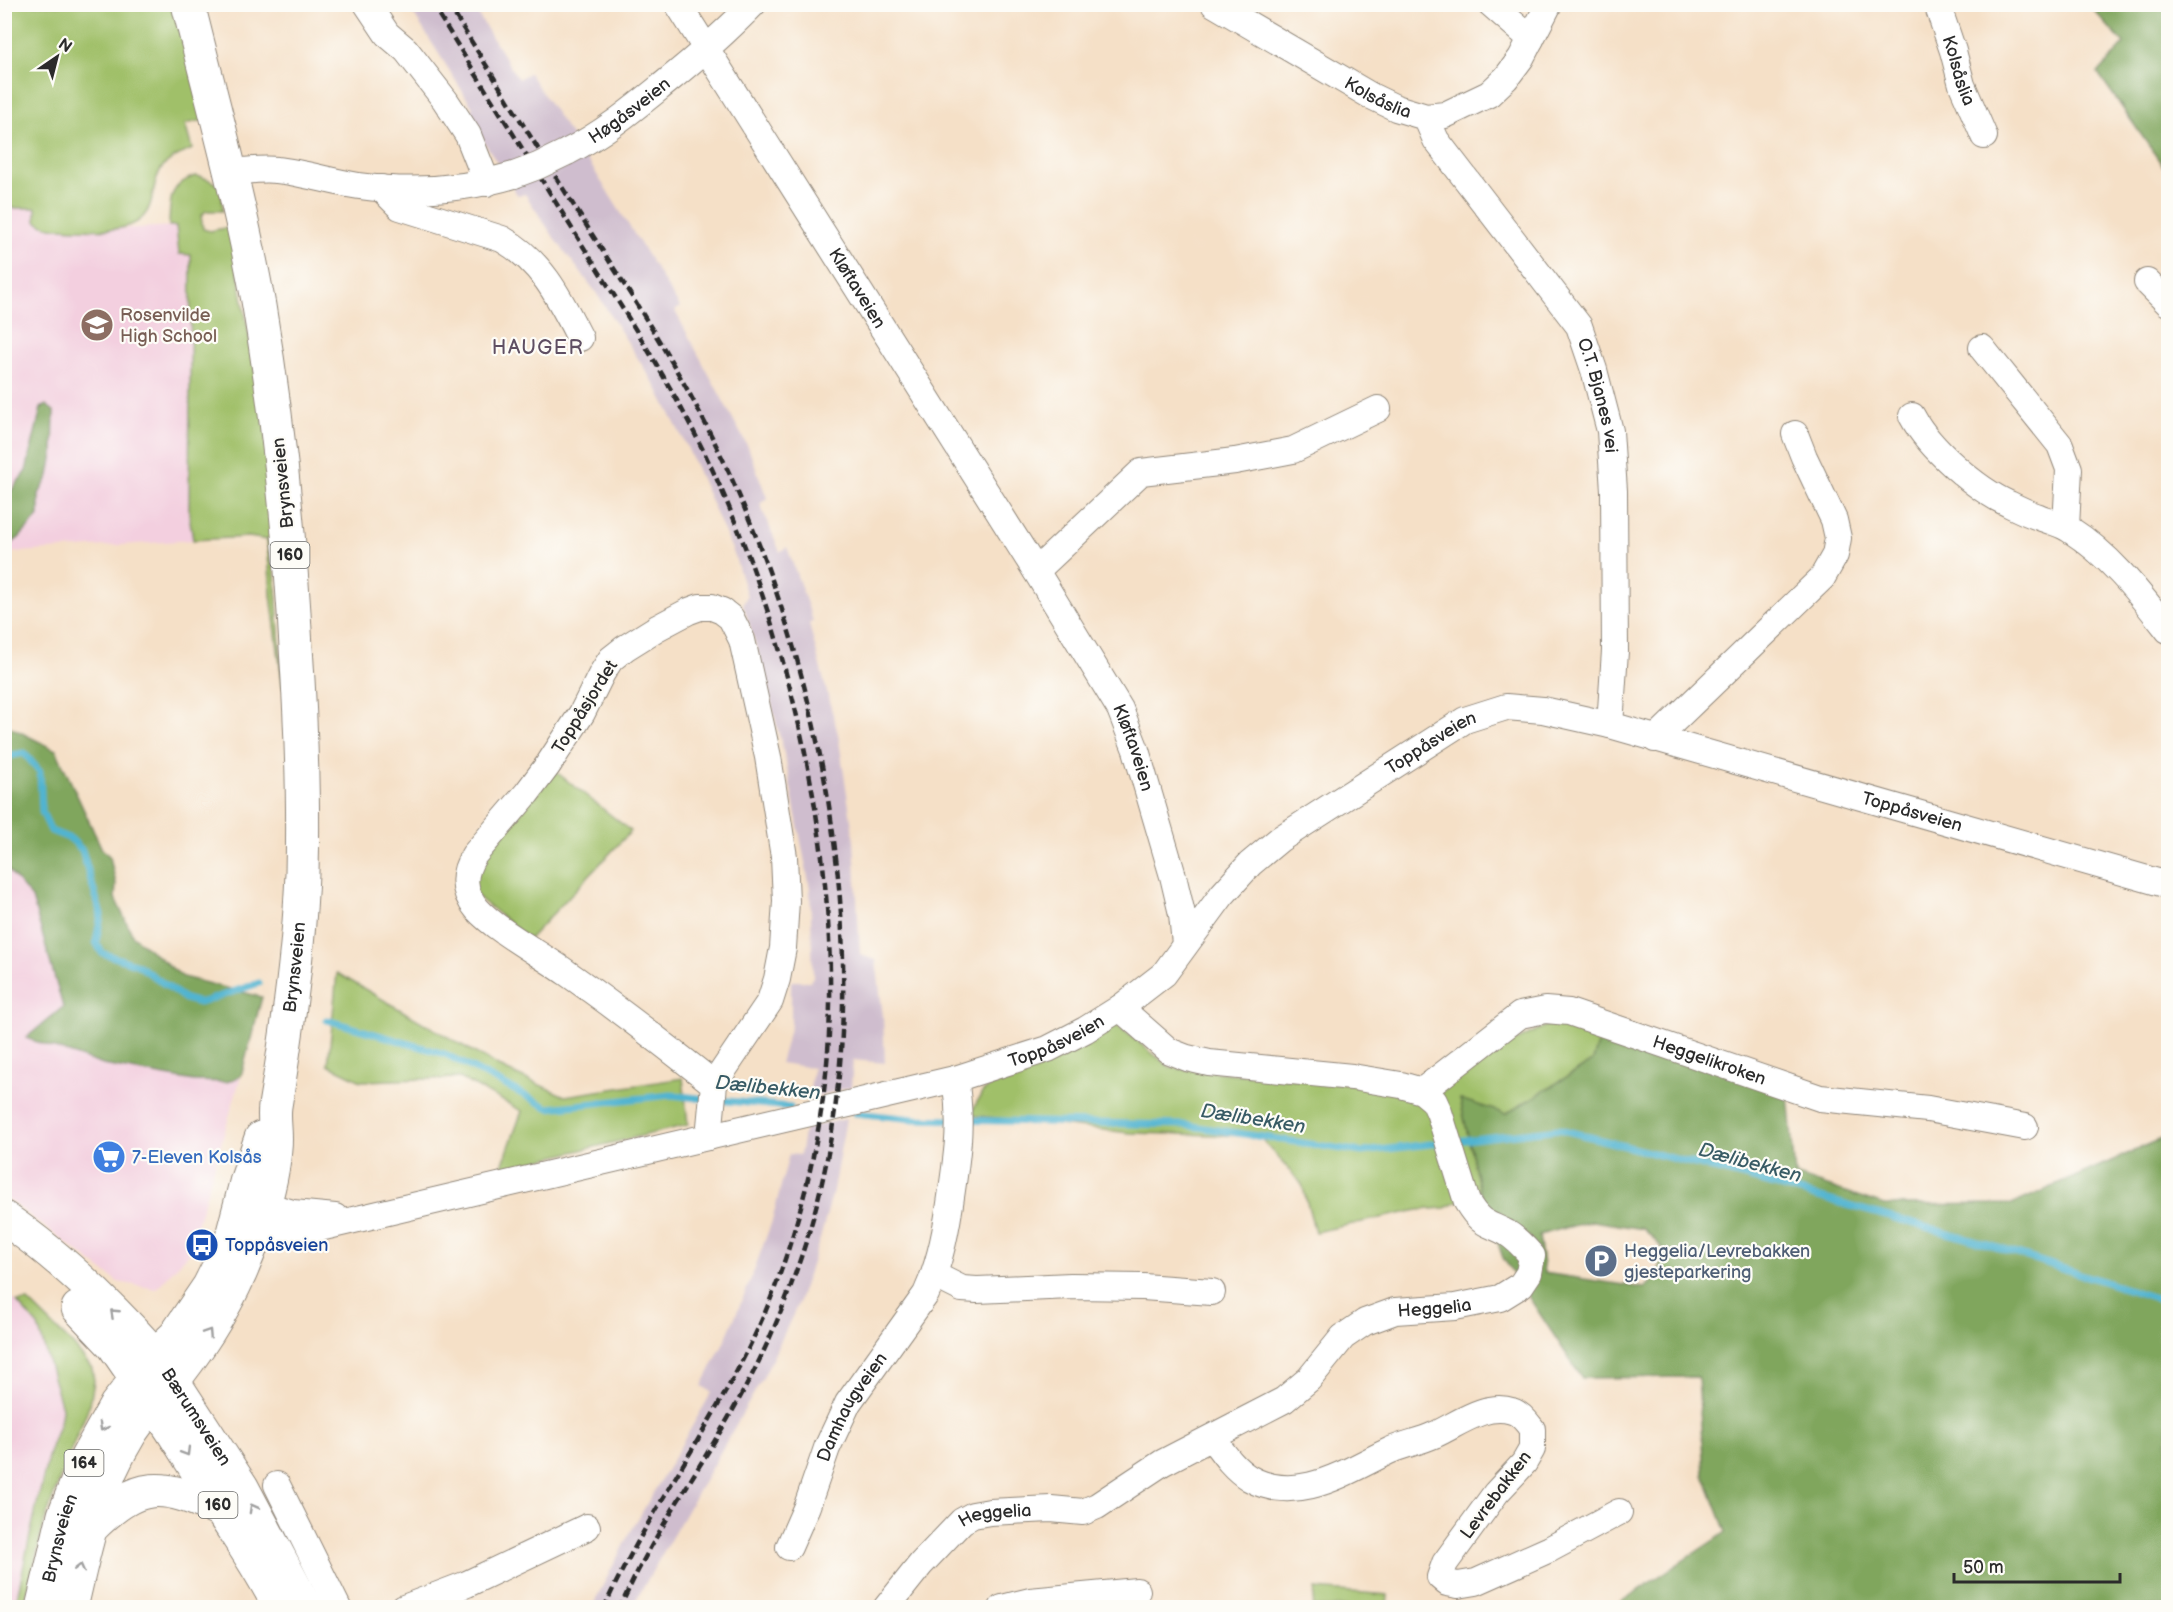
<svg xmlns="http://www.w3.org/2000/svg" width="2173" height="1612" viewBox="0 0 2173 1612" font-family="'Balsamiq Sans',sans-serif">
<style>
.built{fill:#f3cfdf}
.industrial{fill:#cfbdce}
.green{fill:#a0c069;stroke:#66764a;stroke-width:1.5}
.forest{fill:#80a65d;stroke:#566844;stroke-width:1.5;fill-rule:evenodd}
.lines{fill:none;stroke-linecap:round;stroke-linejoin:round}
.stream{stroke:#51b4d0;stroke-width:7}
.street-casing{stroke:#908679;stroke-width:28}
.secondary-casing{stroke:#908679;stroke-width:35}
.primary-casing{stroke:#908679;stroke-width:35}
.street{stroke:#fff;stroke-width:26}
.secondary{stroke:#fff;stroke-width:33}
.primary{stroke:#fff;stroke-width:33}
.rail{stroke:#2b2b2b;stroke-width:4.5;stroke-dasharray:9 4.5;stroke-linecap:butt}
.street-bridge-casing{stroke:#908679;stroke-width:28;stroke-linecap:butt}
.street-bridge{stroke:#fff;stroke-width:26}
.oneway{stroke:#a0a0a0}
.labels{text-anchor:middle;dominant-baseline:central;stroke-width:4.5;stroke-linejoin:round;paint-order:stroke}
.shield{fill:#fdfcf7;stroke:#6a6a68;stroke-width:1.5}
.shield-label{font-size:16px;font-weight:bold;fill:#2b2b2b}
.street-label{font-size:18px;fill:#2b2b2b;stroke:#fdfcf7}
.education-label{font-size:18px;fill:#785e54;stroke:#fdfcf7;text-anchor:start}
.shop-label{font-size:18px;fill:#366cbe;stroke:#fdfcf7;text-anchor:start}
.transit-label{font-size:18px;fill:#164399;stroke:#fdfcf7;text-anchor:start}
.service-label{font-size:18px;fill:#4e5e75;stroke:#fdfcf7;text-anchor:start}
.neighbourhood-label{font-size:20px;letter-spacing:1.5px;fill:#5f4f63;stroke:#fdfcf7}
.water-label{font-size:20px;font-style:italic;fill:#385b65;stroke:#fdfcf7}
</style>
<rect width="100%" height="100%" fill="#fdfcf7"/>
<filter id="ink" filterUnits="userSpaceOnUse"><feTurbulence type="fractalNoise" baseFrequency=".0167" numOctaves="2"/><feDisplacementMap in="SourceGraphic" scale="12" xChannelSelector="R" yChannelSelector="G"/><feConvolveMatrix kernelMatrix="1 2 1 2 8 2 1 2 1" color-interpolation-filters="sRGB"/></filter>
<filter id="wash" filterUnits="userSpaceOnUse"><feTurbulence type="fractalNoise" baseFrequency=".008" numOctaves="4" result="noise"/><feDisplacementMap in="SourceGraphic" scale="24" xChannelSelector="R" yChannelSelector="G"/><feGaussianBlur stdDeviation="1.35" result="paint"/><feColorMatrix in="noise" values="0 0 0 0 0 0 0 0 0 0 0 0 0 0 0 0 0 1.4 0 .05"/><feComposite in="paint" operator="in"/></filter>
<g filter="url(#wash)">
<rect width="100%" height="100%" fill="#f5e0c7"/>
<path class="built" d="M 5,208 L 36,208 L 43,226 L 51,227 L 96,230 L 176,226 L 179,254 L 191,255 L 189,514 L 193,540 L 5,553 Z
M 4,866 L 32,898 L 63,1007 L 27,1038 L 227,1082 L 241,1076 L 189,1253 L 156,1289 L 118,1282 L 5,1197 Z
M 4,1292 L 17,1302 L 38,1326 L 62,1408 L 62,1419 L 51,1445 L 25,1553 L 15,1608 L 4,1607 Z"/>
<path class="industrial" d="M 408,5 L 472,5 L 518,79 L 529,73 L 589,162 L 680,307 L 675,311 L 748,447 L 767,498 L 760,504 L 780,552 L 787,547 L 813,621 L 809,624 L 838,734 L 854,840 L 860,955 L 876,960 L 883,1016 L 885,1063 L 853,1060 L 851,1087 L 809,1098 L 813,1068 L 780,1063 L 791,1025 L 791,981 L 810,981 L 813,977 L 810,889 L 786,762 L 762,666 L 743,604 L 747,596 L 734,554 L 687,447 L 658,390 L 595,291 L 555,239 L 525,194 L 518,196 L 466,113 L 473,108 Z
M 846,1119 L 832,1195 L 820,1239 L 798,1304 L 765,1374 L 632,1607 L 592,1607 L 627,1538 L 712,1392 L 702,1386 L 725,1340 L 749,1284 L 772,1221 L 789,1154 L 800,1155 L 805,1128 Z"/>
<path class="green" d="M 4,5 L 174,5 L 204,120 L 185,124 L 192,149 C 181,154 168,159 161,169 C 154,180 154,193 150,205 C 141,233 105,230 81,229 C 66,228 48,230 36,221 L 36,208 L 5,208 Z
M 195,176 L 202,177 L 221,185 L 223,211 L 206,211 L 201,216 L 203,229 L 210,231 L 230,227 L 265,426 L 283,688 L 271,595 L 267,540 L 249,537 L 193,540 L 189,514 L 191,255 L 179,254 L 176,226 L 169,226 C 170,201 168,185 195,176 Z
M 555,771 L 631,831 L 529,939 L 473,893 L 477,865 Z
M 337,973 L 505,1070 L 565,1096 L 683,1078 L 688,1125 L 501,1169 L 522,1111 L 460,1078 L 361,1081 L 328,1065 Z
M 1561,1018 L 1604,1022 L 1593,1061 L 1506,1114 L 1460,1099 L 1480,1191 L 1445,1208 L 1418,1210 L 1315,1232 L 1302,1184 L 1259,1136 L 1130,1133 L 970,1115 L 982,1093 L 996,1080 L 1117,1025 L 1171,1068 L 1442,1092 L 1464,1067 L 1477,1068 L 1502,1048 Z
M 28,1301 L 74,1346 L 92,1368 L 94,1381 L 90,1404 L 64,1467 L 44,1523 L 24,1607 L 15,1608 C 25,1557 36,1507 48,1457 C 52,1440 62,1425 62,1408 L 38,1326 L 17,1302 Z
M 1315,1589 L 1388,1595 L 1387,1607 L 1313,1607 Z"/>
<path class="forest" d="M 2089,5 L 2168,5 L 2168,173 L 2098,73 L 2124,44 Z
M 46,405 L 54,411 L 53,453 L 49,476 L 39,494 L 39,516 L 19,538 L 5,548 L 5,499 L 26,471 L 41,408 Z
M 4,724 L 56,750 L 102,849 L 110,857 L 116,884 L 115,898 L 133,936 L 183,977 L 262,997 L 241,1076 L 227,1082 L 194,1081 L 103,1065 L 26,1038 L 63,1007 L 32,898 L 5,866 Z
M 1604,1022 L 1788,1094 L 1795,1175 L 1884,1205 L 2013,1204 L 2168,1136 L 2168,1607 L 1613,1607 L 1726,1532 L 1704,1475 L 1698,1377 L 1582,1378 L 1503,1258 L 1480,1191 L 1460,1099 L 1506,1114 L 1593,1061 ZM 1592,1221 L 1644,1229 L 1663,1249 L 1658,1277 L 1644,1288 L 1544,1273 L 1539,1235 Z"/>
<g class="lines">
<path class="stream" d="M 4,757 L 24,753 L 40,772 L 42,812 L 51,831 L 71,839 L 82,850 L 101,915 L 96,942 L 102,953 L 138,965 L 185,999 L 200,1003 L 259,983
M 327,1020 L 445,1054 L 549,1108 L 671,1095 L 707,1099
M 718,1100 L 790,1107
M 855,1113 L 914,1119 L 1185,1125 L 1362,1152 L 1559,1129 L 1753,1179 L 1986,1244 L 2168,1302"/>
</g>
</g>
<g filter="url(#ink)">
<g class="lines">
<defs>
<g id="street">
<path d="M 367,4 L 387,34 L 406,50 L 445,100 L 468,135 L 487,183"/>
<path id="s1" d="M 678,4 L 1036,571 L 1120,709 L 1136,750 L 1173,876 L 1182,914 L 1185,944"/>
<path id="s2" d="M 1214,4 L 1371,96 L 1396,108 L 1426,117 L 1445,115 L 1489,94 L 1506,78 L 1521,58 L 1549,4"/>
<path d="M 1491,4 L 1531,39"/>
<path id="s3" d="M 1937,4 L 1953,51 L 1962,85 L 1984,136"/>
<path id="s4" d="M 1426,117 L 1436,140 L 1579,326 L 1594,370 L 1610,431 L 1614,491 L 1615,651 L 1610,725"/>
<path id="s5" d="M 567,152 C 603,134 633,109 664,84 C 695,59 725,33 753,4"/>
<path d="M 231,172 C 246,171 262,168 277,170 C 305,173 331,182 359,186 C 411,193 463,190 514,175"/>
<path d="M 381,188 L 400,207 L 502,239 C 542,261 560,299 580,338"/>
<path d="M 2147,282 L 2168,303"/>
<path d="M 1982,348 L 2060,445 L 2069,469 L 2066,527"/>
<path d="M 1912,416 C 1929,448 1976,489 2009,504 C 2019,509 2029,514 2039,517 C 2049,521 2060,523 2069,529 C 2110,555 2139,593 2168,630"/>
<path d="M 1036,571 L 1141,472 L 1235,461 L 1293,450 L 1378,409"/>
<path d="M 1655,739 L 1822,578 L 1835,555 L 1838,538 L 1834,520 L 1804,457 L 1795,434"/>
<path id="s6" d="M 1422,1091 L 1520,1015 L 1545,1010 L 1569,1012 L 1820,1098 L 1928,1109 L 2025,1127"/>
<path d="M 709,1137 L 714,1084 L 770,1001 L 777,979 L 783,948 L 786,901 L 784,857 L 768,757 L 742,640 L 731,618 L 722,611 L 712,607 L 700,607 L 689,611 L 657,628 L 625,648 L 611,659 L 602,673 L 582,713 L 548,765 L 527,793 L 474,855 C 462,874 462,891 477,909 C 497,931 542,955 567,973 C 617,1008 666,1046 714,1084"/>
<path d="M 248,1211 L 264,1205 L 293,1213 L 335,1217"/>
<path id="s7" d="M 242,1218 C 266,1234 283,1235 311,1230 L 955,1079 L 1048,1049 L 1085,1030 L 1120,1008 L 1164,974 L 1222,895 L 1250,864 L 1280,839 L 1465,720 L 1506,707 L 1543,710 L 1610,725 L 2168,885"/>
<path d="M 934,1275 L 962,1289 L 977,1290 L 1071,1286 L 1143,1287 L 1212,1292"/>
<path d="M 1212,1438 C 1223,1453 1233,1468 1249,1478 C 1298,1506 1348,1470 1391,1450 C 1405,1444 1421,1441 1434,1435 C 1457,1425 1485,1402 1512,1411 C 1520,1413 1527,1422 1532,1429 L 1532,1449 L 1524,1463 L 1496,1493 L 1445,1563 L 1440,1577 L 1447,1583 L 1458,1585 L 1476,1582 L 1550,1549 L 1619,1512"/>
<path d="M 277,1485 L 338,1608"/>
<path id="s8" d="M 789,1547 L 807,1506 L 827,1448 L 848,1403 L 926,1294 C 941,1261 947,1226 952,1190 C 958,1149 962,1120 955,1079"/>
<path d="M 404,1608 L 467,1584 L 587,1527"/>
<path id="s9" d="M 886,1608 L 921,1564 L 962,1521 L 973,1515 L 990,1512 L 1051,1509 L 1083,1512 L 1097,1506 L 1162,1463 L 1284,1400 L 1309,1379 L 1343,1337 L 1365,1322 L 1395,1311 L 1455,1307 L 1500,1298 L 1521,1285 L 1529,1273 L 1532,1256 C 1524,1247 1517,1239 1507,1233 C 1486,1222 1481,1225 1467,1202 L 1439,1112 L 1434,1101 L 1422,1091 L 1401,1085 L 1352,1077 L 1209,1063 L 1187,1058 L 1169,1051 L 1120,1008"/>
<path d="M 1002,1608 L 1030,1601 L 1137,1591"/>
</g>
<path id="secondary" d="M 4,1218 C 60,1256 110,1305 155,1355
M 78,1308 L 114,1346 L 136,1378"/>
<g id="primary">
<path id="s10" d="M 162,1364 L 242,1487 L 306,1608"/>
<path d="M 141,1386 C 170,1425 195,1467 220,1509 C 241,1542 263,1573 280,1608"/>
<path d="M 90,1529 C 139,1480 161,1482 222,1511"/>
<path id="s11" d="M 42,1608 L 64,1515 L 87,1457 L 116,1405 L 155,1355 L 175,1336 L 209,1286 L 230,1244 L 247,1179 L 261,1138"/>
<path id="s12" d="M 71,1608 C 85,1547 97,1487 130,1434 C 143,1413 162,1396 177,1376 C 212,1331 240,1284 257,1229 C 265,1203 273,1176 275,1148 C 277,1134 273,1120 275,1106 C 288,1029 299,952 302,873 C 304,798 301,723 296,647 C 290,533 278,419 259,306 C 241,204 213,105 188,4"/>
</g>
</defs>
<use href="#street" class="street-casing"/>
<use href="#secondary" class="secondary-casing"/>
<use href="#primary" class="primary-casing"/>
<use href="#street" class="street"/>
<use href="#secondary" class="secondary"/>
<use href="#primary" class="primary"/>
<path class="rail" d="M 432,4 C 482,84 532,164 581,243 C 628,317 676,391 713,471 C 793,644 841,861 828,1051 C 822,1130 804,1208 777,1282 C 735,1398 655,1496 604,1608
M 448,4 C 495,79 541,154 588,228 C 629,292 671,356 705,423 C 829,665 890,995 801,1257 C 788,1296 772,1335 754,1371 C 713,1452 657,1524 620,1608"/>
<defs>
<path id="street-bridge" d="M 514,175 L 538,166 L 567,152"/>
</defs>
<use href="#street-bridge" class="street-bridge-casing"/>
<use href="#street-bridge" class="street-bridge"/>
</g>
<defs><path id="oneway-chevron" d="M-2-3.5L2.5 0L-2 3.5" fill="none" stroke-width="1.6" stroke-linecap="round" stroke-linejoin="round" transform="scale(1.5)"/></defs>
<g class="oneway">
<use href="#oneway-chevron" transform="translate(114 1313) rotate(-137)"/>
<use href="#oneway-chevron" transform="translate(208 1333) rotate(-57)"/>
<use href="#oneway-chevron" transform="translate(103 1427) rotate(119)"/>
<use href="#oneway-chevron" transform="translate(186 1452) rotate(59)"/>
<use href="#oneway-chevron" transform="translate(253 1508) rotate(-119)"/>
<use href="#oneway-chevron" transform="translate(80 1568) rotate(-76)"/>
</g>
</g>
<defs>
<symbol id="school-disc" viewBox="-11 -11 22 22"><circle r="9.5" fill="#8d6e63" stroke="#fdfcf7"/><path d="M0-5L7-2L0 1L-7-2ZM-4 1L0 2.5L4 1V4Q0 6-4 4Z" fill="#fff"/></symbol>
<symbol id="supermarket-disc" viewBox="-11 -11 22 22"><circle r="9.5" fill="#3f7fe0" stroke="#fdfcf7"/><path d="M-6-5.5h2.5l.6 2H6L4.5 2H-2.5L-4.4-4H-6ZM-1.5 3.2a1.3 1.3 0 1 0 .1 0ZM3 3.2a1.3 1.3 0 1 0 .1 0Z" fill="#fff"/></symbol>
<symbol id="bus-disc" viewBox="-11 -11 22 22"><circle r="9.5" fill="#1a4fb4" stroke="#fdfcf7"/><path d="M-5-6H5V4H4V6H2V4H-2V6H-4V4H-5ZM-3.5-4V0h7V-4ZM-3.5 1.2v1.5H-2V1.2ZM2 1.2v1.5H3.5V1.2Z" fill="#fff"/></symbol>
<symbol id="parking-disc" viewBox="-11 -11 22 22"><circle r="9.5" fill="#5c6f8a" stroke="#fdfcf7"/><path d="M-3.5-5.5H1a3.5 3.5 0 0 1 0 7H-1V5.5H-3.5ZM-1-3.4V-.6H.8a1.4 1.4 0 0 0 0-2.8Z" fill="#fff"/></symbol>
</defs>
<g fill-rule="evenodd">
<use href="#school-disc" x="78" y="306" width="38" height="38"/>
<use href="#supermarket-disc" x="90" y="1138" width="38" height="38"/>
<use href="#bus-disc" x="183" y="1226" width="38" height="38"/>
<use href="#parking-disc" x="1582" y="1242" width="38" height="38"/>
</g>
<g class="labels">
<g class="shield">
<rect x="270.5" y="542" width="39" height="26" rx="4.5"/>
<rect x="64.5" y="1450" width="39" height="26" rx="4.5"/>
<rect x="198.5" y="1492" width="39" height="26" rx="4.5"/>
</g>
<g class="shield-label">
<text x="290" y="555">160</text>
<text x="84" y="1463">164</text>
<text x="218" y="1505">160</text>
</g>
<g class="street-label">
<text stroke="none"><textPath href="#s3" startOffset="70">Kolsåslia</textPath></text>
<text stroke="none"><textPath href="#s2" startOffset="189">Kolsåslia</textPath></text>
<text stroke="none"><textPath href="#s5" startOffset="75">Høgåsveien</textPath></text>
<text stroke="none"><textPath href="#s1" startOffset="336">Kløftaveien</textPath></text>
<text stroke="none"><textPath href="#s4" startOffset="332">O.T. Bjanes vei</textPath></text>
<text transform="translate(283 483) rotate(-96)">Brynsveien</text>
<text transform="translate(585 707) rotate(-58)">Toppåsjordet</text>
<text stroke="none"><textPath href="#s7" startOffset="1328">Toppåsveien</textPath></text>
<text stroke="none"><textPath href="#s1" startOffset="873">Kløftaveien</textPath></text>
<text stroke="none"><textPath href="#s7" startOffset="1832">Toppåsveien</textPath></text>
<text stroke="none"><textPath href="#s12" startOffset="693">Brynsveien</textPath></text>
<text stroke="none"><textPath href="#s7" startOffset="842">Toppåsveien</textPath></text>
<text stroke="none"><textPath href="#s6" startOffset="322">Heggelikroken</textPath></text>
<text stroke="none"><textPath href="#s9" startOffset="654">Heggelia</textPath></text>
<text stroke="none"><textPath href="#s8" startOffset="154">Damhaugveien</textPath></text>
<text stroke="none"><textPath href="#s10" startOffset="63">Bærumsveien</textPath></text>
<text transform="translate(1496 1495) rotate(-53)">Levrebakken</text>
<text stroke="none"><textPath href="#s9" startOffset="150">Heggelia</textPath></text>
<text stroke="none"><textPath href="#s11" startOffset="72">Brynsveien</textPath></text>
</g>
<g class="education-label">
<text x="120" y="315">Rosenvilde<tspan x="120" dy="21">High School</tspan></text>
</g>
<g class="shop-label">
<text x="132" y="1157">7-Eleven Kolsås</text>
</g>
<g class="transit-label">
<text x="225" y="1245">Toppåsveien</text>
</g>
<g class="service-label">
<text x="1624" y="1251">Heggelia/Levrebakken<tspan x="1624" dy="21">gjesteparkering</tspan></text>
</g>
<g class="neighbourhood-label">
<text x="538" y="348">HAUGER</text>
</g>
<g class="water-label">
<text transform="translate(768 1088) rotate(6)">Dælibekken</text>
<text transform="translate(1253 1119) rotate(9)">Dælibekken</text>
<text transform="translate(1750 1163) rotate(15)">Dælibekken</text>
</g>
</g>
<rect width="2173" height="1612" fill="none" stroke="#fdfcf7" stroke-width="24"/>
<g transform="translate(57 57) rotate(35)" stroke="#fdfcf7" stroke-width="4.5" paint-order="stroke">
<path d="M0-4.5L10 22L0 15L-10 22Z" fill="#2b2b2b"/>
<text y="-9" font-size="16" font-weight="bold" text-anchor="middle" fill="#2b2b2b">N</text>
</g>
<path d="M1954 1573v9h166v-9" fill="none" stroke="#2b2b2b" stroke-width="3"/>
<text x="1963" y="1573" font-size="18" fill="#2b2b2b" stroke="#fdfcf7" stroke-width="4.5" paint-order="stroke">50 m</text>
</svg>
